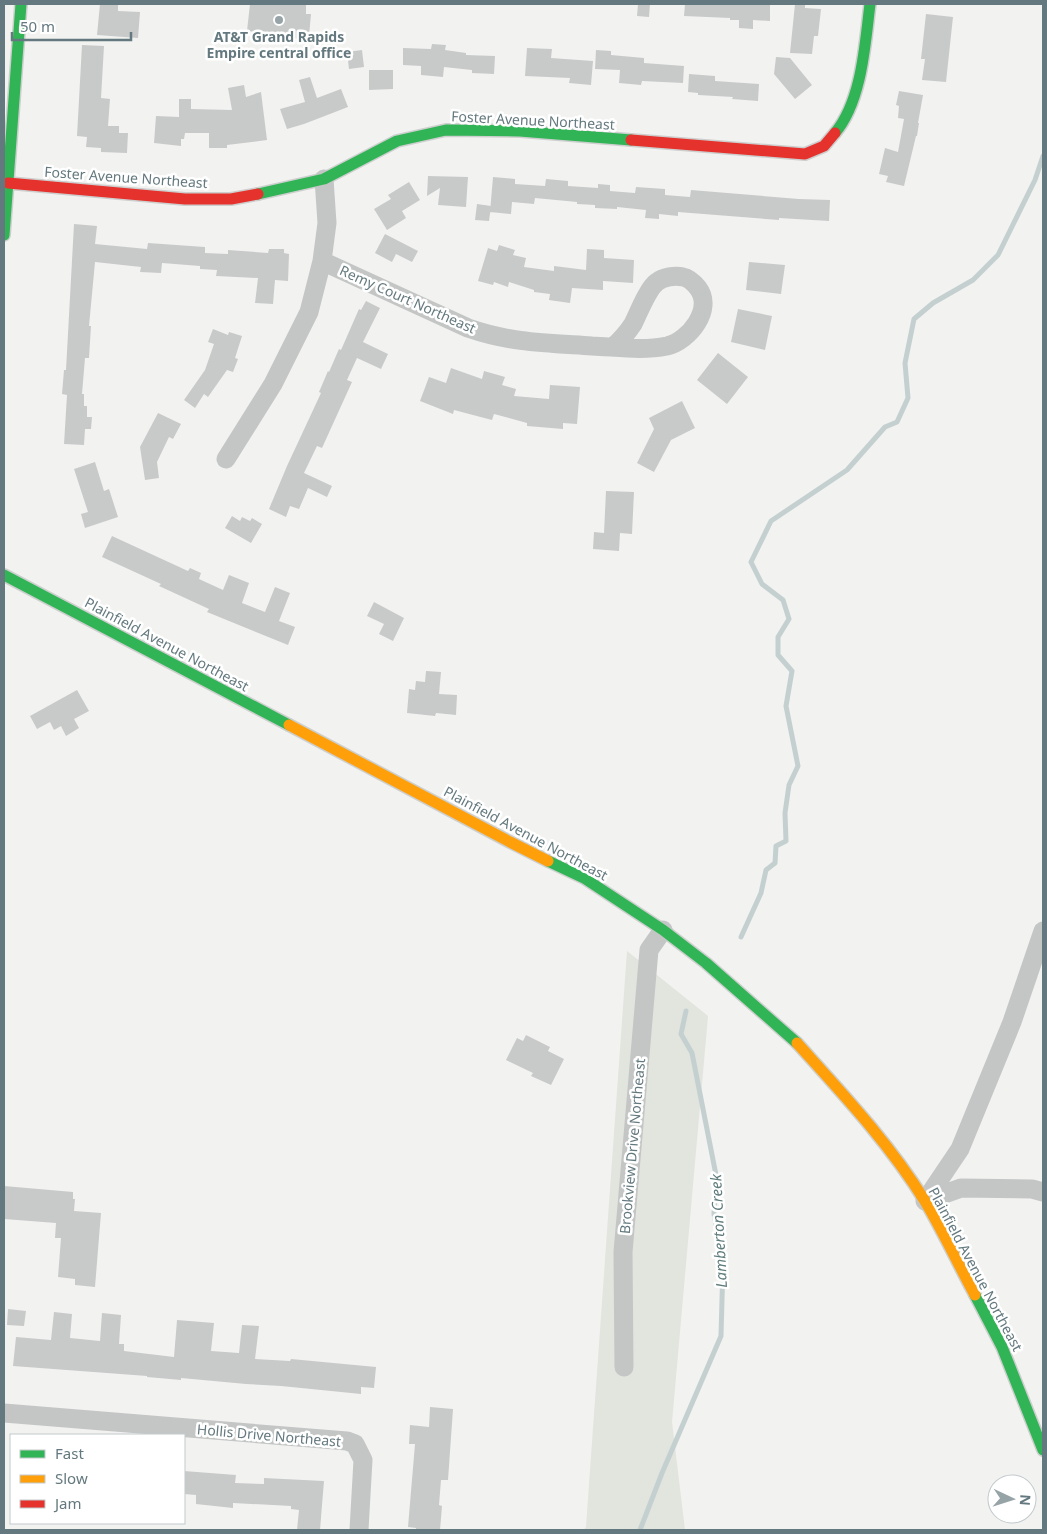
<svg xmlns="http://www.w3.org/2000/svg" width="1047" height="1534" viewBox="0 0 1047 1534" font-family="'Noto Sans',sans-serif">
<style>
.green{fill:#e2e4de}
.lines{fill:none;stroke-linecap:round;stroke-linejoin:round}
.stream{stroke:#c4d0d0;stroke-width:5}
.building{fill:#c8caca}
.fast-casing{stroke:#cdcfce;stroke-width:14}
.slow-casing{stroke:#cdcfce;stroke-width:14}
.jam-casing{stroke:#cdcfce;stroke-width:14}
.street{stroke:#c4c6c6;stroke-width:19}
.fast{stroke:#30b455;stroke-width:11}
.slow{stroke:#ff9f0a;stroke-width:11}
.jam{stroke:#e5322d;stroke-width:11}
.poi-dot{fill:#96a3a7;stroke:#fff;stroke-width:2}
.labels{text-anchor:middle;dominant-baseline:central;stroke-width:5;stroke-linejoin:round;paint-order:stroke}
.poi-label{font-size:14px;font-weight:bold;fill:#64797f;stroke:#fff}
.street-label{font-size:14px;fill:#64797f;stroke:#fff}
.water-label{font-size:15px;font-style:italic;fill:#5f7b7c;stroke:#fff}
</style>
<rect width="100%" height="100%" fill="#f2f2f0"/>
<path class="green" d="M 627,951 L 708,1016 L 672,1422 L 685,1530 L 584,1530 L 586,1527 Z"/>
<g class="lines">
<path class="stream" d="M 741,937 L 761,893 L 766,870 L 775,863 L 776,846 L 786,841 L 785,813 L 789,785 L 798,766 L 786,706 L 792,671 L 778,655 L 778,637 L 789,619 L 783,600 L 762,584 L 751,562 L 771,521 L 847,470 L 885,427 L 897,422 L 908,398 L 905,363 L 914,319 L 933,303 L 973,280 L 998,255 L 1035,180 L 1043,156
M 640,1530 L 662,1473 L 721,1336 L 723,1264 L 714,1214 L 716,1175 L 692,1053 L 681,1034 L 686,1011"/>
</g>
<path class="building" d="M 100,4 L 118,5 L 118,11 L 140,12 L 138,38 L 97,35 Z
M 250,4 L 306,4 L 306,14 L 311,14 L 309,36 L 302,36 L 302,39 L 267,36 L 267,33 L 247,31 Z
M 638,4 L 650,4 L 649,17 L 637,16 Z
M 685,4 L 770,4 L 770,21 L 753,20 L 753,29 L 739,28 L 739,20 L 730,20 L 730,18 L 684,16 Z
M 795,4 L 805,4 L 805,8 L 821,9 L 818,36 L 814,36 L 812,54 L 790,53 Z
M 926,14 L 953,17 L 946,82 L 922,80 L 925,59 L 921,59 Z
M 432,44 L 446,45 L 445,50 L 466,53 L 466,55 L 495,56 L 494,74 L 472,73 L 472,70 L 444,67 L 443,77 L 421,75 L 421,66 L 403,65 L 403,48 L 431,49 Z
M 82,45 L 104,46 L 101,98 L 110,99 L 108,126 L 119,126 L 119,133 L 128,133 L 127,153 L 101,152 L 101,148 L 86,147 L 87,137 L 77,136 Z
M 527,48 L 552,49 L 551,58 L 593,61 L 591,85 L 569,83 L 570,78 L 525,76 Z
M 362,50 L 364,67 L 349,69 L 347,52 Z
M 596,50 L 611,51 L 611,55 L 644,58 L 644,63 L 684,66 L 683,83 L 642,81 L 641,85 L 619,83 L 620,70 L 595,69 Z
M 776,57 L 790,58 L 812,85 L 795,99 L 774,74 Z
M 369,70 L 393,70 L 393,89 L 369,90 Z
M 689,74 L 715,76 L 715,81 L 759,84 L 758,101 L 732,99 L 733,97 L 698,95 L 698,93 L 688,92 Z
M 310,77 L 317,98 L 341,89 L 348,107 L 304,124 L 287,129 L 280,109 L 305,102 L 299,80 Z
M 244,85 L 246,97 L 261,92 L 267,140 L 227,145 L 227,148 L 209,148 L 209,133 L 185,133 L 184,139 L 181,139 L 181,146 L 154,143 L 156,116 L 179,117 L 179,99 L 191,99 L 191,109 L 232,110 L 228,88 Z
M 899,91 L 923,95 L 918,123 L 919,123 L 917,136 L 916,136 L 904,186 L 886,182 L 888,176 L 879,174 L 885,148 L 898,152 L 904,119 L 898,118 L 899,106 L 896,105 Z
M 428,176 L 468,177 L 466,207 L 438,205 L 440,188 L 427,196 Z
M 493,177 L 515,179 L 515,184 L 545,186 L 546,179 L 568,181 L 568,186 L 598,188 L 598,184 L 610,185 L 610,191 L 635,193 L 636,187 L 665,189 L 665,195 L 690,197 L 691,190 L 799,199 L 830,200 L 829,221 L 779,218 L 779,220 L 678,212 L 678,216 L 659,214 L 659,219 L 645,218 L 646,210 L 617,207 L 617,209 L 595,208 L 595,205 L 577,204 L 577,202 L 535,198 L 534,204 L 512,202 L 511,214 L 490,212 Z
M 409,182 L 420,200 L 402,211 L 406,218 L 387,230 L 374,209 L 391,199 L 388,195 Z
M 477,204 L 491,206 L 489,221 L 475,220 Z
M 74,224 L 97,226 L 95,244 L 147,249 L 148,243 L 205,247 L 205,253 L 228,254 L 228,250 L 268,253 L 269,249 L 284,249 L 284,253 L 289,254 L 288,281 L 275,280 L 273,304 L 255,303 L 258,278 L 216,276 L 217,270 L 200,269 L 200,266 L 162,263 L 161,273 L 140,272 L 141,267 L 95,262 L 89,326 L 91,326 L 89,358 L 85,358 L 82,394 L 84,394 L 84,406 L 87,406 L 87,417 L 92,417 L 91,429 L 85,429 L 84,445 L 64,444 L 67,395 L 62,394 L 64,370 L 66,370 Z
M 385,234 L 418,251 L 412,262 L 396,254 L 392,262 L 375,253 Z
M 499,245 L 515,250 L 513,255 L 526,258 L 524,267 L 554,271 L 554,266 L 586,270 L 587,249 L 604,250 L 604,258 L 634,260 L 633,283 L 603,281 L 603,290 L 572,288 L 570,303 L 549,300 L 550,294 L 534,292 L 534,290 L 509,282 L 508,287 L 494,282 L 493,285 L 478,281 L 488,248 L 497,251 Z
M 749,262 L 785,265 L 781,294 L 746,290 Z
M 366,301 L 380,308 L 363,342 L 388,354 L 381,369 L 357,358 L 347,380 L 352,382 L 322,448 L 317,446 L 304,473 L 332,486 L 327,497 L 308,488 L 299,509 L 290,506 L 286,517 L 269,509 L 287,466 L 321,393 L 319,392 L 328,371 L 329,372 L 339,349 L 341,350 L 359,309 L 361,310 Z
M 738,309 L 772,316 L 765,350 L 731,342 Z
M 213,329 L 228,335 L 229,332 L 242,336 L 235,358 L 238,359 L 233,372 L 227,370 L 208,397 L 204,394 L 195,408 L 184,400 L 205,370 L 214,344 L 208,342 Z
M 718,353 L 748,377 L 727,404 L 697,380 Z
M 451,368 L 482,379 L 484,371 L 505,377 L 502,385 L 516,389 L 514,396 L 549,399 L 550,385 L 580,387 L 577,424 L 563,423 L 563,429 L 527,426 L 527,423 L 494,414 L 492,420 L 454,410 L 453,414 L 420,401 L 429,377 L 446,383 Z
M 682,401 L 695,428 L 671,440 L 654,472 L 637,463 L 654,429 L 649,418 Z
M 158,413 L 181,424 L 173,439 L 169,437 L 157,462 L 159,478 L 145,480 L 140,447 Z
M 95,462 L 104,491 L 109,489 L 118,517 L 85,528 L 81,514 L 88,512 L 74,469 Z
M 606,491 L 634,492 L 632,534 L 620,533 L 619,551 L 593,549 L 594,532 L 604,533 Z
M 232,516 L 240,521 L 242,517 L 250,521 L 252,518 L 262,524 L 251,543 L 225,528 Z
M 112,536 L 188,571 L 190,568 L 201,573 L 199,579 L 223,590 L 229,575 L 249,583 L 242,603 L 265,612 L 275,587 L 290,593 L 279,621 L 295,627 L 288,645 L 207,612 L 209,609 L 159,586 L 161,584 L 102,557 Z
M 374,602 L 404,618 L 393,641 L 379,634 L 384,624 L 367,616 Z
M 426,671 L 441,672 L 439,694 L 457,695 L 456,715 L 436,713 L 435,716 L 407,713 L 409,689 L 415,690 L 416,681 L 425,682 Z
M 77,690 L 89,711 L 74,719 L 79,728 L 66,736 L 61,726 L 54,730 L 50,722 L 37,729 L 30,716 Z
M 526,1035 L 550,1047 L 548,1051 L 564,1059 L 551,1085 L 531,1076 L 533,1073 L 506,1060 L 517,1038 L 523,1041 Z
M 4,1186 L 73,1192 L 73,1199 L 75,1199 L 74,1211 L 101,1213 L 95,1287 L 75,1285 L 75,1279 L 58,1277 L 61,1238 L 55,1238 L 56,1223 L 4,1219 Z
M 8,1309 L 26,1311 L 24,1326 L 7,1325 Z
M 54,1312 L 72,1314 L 70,1338 L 100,1341 L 102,1313 L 121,1315 L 119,1344 L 124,1344 L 124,1351 L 174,1357 L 177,1320 L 214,1323 L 211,1351 L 239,1353 L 242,1325 L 259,1326 L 255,1359 L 290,1361 L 291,1359 L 376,1367 L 374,1388 L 361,1387 L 361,1394 L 281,1386 L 246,1384 L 181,1378 L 181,1380 L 147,1377 L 147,1376 L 13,1366 L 16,1337 L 51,1340 Z
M 430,1407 L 453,1409 L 448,1480 L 441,1480 L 439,1505 L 442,1506 L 440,1530 L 416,1530 L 416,1528 L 408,1527 L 415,1444 L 409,1444 L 410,1425 L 429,1427 Z
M 184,1471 L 236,1475 L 235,1483 L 264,1484 L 264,1478 L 324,1481 L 320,1530 L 297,1530 L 299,1510 L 291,1509 L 291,1506 L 233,1503 L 233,1508 L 196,1504 L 196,1495 L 184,1494 Z"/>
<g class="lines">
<defs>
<path id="fast" d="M 835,133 C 862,101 865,44 870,4
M 258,194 L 324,179 L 397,141 L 446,130 L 520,131 L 631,140
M 4,235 L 21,4
M 4,575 L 289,725
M 548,861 L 584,878 L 663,930 L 706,963 L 797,1043
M 975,1295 L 1002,1347 L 1043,1450"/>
<path id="slow" d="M 289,725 L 510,842 L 548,861
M 797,1043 C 842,1093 889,1143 925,1201 C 943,1231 958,1264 975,1295"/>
<path id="jam" d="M 631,140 L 805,154 L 824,146 L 835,133
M 8,183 L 185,199 L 231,199 L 258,194"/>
</defs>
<use href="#fast" class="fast-casing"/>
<use href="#slow" class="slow-casing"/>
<use href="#jam" class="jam-casing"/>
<path class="street" d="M 322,261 L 468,328 C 511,343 547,343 592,346 C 617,347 642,351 667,346 C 689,341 714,309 698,288 C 694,283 689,278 683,277 C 675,275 663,277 657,282 C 648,288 638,314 633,324 C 627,333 621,340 613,347
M 226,459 L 273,384 L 309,312 L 322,261 L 327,223 L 324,179
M 925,1201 L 960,1149 L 1012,1022 L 1043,931
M 925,1201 L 961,1188 L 1032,1189 L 1043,1192
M 624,1367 L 623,1252 L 649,950 L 663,930
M 4,1413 L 347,1441 L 355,1444 L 363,1460 L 359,1530"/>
<use href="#fast" class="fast"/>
<use href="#slow" class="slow"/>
<use href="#jam" class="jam"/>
</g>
<circle class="poi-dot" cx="279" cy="20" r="5"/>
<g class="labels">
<g class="poi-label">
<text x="279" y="36">AT&amp;T Grand Rapids<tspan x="279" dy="16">Empire central office</tspan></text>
</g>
<g class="street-label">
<text transform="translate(533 120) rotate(3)">Foster Avenue Northeast</text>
<text transform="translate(126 177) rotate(4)">Foster Avenue Northeast</text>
<text transform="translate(408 299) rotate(24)">Remy Court Northeast</text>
<text transform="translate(167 644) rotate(28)">Plainfield Avenue Northeast</text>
<text transform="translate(526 833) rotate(28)">Plainfield Avenue Northeast</text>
<text transform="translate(632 1146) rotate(-85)">Brookview Drive Northeast</text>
<text transform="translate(976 1269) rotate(62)">Plainfield Avenue Northeast</text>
<text transform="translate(269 1435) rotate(5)">Hollis Drive Northeast</text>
</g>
<g class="water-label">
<text transform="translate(718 1231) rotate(-93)">Lamberton Creek</text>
</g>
</g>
<rect width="1047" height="1534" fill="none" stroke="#64797f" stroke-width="10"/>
<rect x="10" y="1434" width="175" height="90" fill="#ffffff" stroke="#c1c9cc"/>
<rect x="20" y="1450" width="25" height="8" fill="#30b455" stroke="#c1c9cc"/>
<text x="55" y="1459" font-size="15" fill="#64797f">Fast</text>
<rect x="20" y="1475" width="25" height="8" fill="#ff9f0a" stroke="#c1c9cc"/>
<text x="55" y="1484" font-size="15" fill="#64797f">Slow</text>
<rect x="20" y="1500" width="25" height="8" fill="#e5322d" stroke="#c1c9cc"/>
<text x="55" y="1509" font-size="15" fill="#64797f">Jam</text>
<g transform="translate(1012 1499) rotate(94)"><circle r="24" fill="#ffffff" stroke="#c1c9cc"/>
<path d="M0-4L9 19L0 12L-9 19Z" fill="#96a3a7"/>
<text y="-8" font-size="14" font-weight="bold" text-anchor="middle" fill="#64797f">N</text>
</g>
<path d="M12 32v8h119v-8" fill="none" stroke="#64797f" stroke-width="2.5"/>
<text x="20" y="32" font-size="15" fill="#64797f" stroke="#ffffff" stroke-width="4" paint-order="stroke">50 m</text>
</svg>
